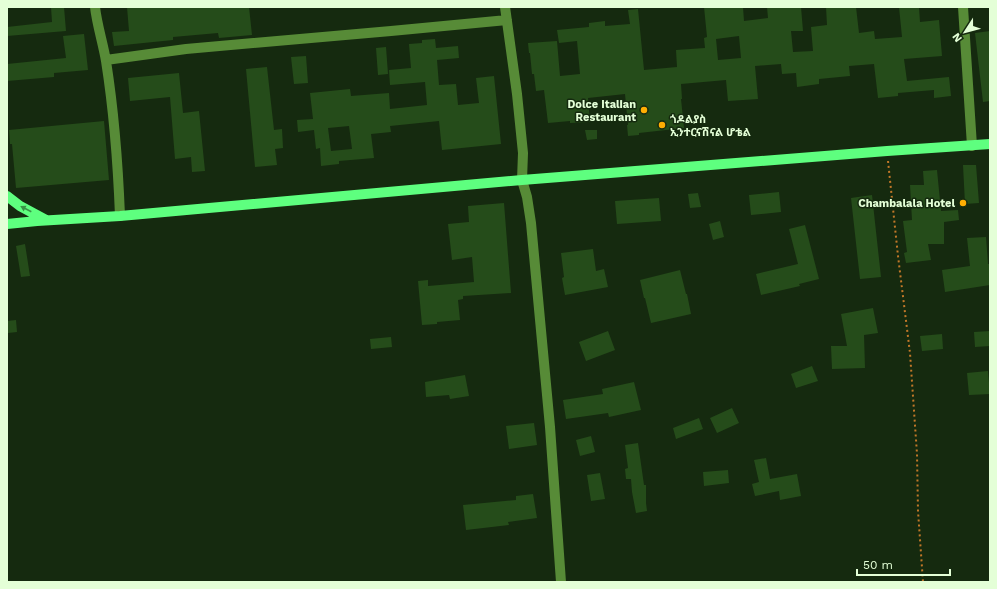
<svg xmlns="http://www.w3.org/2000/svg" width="997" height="589" viewBox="0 0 997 589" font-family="'Work Sans','Noto Sans Ethiopic',sans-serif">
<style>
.building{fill:#254c1a;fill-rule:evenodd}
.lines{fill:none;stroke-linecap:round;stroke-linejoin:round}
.path{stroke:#c27829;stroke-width:2;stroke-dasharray:2 3;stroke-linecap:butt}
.minor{stroke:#578b37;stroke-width:10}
.major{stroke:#5eff7f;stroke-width:10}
.oneway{fill:#3a9447}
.poi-dot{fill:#ffae03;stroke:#152a0f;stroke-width:1.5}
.labels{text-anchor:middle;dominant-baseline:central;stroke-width:3;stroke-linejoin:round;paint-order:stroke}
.poi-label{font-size:11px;font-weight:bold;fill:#e4ffd7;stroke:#152a0f;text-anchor:end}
</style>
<rect width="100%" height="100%" fill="#152a0f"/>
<path class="building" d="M 51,7 L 64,7 L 66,31 L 7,36 L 7,27 L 52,22 Z
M 127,7 L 249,7 L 252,35 L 219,38 L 218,33 L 173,37 L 173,40 L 114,46 L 112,32 L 129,31 Z
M 704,7 L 743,7 L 744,21 L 768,18 L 767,7 L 801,7 L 803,31 L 791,31 L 793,52 L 813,51 L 811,27 L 827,25 L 826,7 L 856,7 L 859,33 L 874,31 L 875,39 L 902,37 L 899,7 L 919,7 L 920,22 L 939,20 L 942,56 L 904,59 L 907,81 L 949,77 L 951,96 L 934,98 L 934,90 L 898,93 L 898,96 L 878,98 L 874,64 L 849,66 L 850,76 L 819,79 L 819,84 L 797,87 L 796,73 L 782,74 L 781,64 L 755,66 L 758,99 L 728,101 L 726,80 L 681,84 L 682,99 L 681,99 L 684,128 L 639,133 L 639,135 L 628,136 L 627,125 L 628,125 L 625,94 L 588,98 L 590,122 L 570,123 L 570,121 L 548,123 L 544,90 L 536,91 L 534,74 L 532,74 L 530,53 L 529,53 L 528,43 L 557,41 L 560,76 L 580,74 L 577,41 L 559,43 L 557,30 L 589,27 L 589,23 L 605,21 L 605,26 L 630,24 L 628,10 L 638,9 L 644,70 L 677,67 L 676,50 L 705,48 L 704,38 L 707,37 ZM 739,36 L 741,58 L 718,60 L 716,39 Z
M 990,31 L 990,101 L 983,102 L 975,33 Z
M 84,34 L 88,70 L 54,73 L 54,77 L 7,81 L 7,64 L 66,58 L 63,36 Z
M 435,39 L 436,48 L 458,46 L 459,58 L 437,60 L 439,85 L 456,84 L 458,105 L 479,103 L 476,78 L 494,76 L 501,144 L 442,150 L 439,121 L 390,126 L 391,132 L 371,134 L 374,158 L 339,161 L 339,164 L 321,166 L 320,148 L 316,149 L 314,130 L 298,132 L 297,120 L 313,119 L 310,93 L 350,89 L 351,96 L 389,93 L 390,109 L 427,105 L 425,82 L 390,85 L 389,70 L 411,68 L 409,44 L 422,43 L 422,40 ZM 349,126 L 352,149 L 331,151 L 328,128 Z
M 386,47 L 388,74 L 378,75 L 376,48 Z
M 306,56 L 308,83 L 294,84 L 291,57 Z
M 267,67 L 274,130 L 282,129 L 283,148 L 275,149 L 277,165 L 255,167 L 246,69 Z
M 179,73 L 183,113 L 199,111 L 205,171 L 192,172 L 191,157 L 175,159 L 170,97 L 130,101 L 128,78 Z
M 104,121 L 109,180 L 16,188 L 12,144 L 10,144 L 9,130 Z
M 585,130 L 597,130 L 597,139 L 587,140 Z
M 963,165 L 976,165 L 979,203 L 965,204 Z
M 937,170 L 941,211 L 958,210 L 959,220 L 944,222 L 944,244 L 928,244 L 931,260 L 906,263 L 904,253 L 907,252 L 903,221 L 912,220 L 910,185 L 924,185 L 923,171 Z
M 779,192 L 781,212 L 751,215 L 749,195 Z
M 698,193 L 701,207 L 690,208 L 688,194 Z
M 872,195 L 881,277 L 860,279 L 851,198 Z
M 659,198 L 661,221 L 617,224 L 615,201 Z
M 504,203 L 511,293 L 463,296 L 463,299 L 458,300 L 460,320 L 437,322 L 437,324 L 422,325 L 418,281 L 428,280 L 428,286 L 474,282 L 472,257 L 452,260 L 448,224 L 469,222 L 468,206 Z
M 720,221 L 724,237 L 713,240 L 709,224 Z
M 805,225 L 819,279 L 799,284 L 800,286 L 761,295 L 756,274 L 798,264 L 789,229 Z
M 986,237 L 988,264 L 990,264 L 990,285 L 945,292 L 942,270 L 970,266 L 967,238 Z
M 25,244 L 30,276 L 21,277 L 16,246 Z
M 593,249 L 596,271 L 604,269 L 608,287 L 565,295 L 562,278 L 564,277 L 561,253 Z
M 680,270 L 686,294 L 687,294 L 691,314 L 651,323 L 645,298 L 644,298 L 640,280 Z
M 873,308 L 878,333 L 864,335 L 865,368 L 832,369 L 831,346 L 847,346 L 841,314 Z
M 16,320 L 17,332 L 8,333 L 7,321 Z
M 608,331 L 615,350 L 586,361 L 579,342 Z
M 990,331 L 990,346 L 975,347 L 974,332 Z
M 942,334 L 943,349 L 922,351 L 920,336 Z
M 391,337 L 392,347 L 371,349 L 370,339 Z
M 812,366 L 818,381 L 796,388 L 791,374 Z
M 988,371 L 990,394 L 969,395 L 967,373 Z
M 465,375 L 469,396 L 450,399 L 449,395 L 426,397 L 425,382 Z
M 634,382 L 641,410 L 609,417 L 608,413 L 566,419 L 563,400 L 603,394 L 602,389 Z
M 732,408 L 739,423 L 717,433 L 710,418 Z
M 699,418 L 703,429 L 676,439 L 673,428 Z
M 534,423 L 537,445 L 509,449 L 506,426 Z
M 591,436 L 595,452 L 580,456 L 576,440 Z
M 638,443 L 644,485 L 646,485 L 646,503 L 647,511 L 636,513 L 632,492 L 631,479 L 626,479 L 625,469 L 628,468 L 625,445 Z
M 766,458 L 770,479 L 797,474 L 801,496 L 780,500 L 779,491 L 755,496 L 752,484 L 759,482 L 754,460 Z
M 728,470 L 729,483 L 704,486 L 703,472 Z
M 600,473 L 605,499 L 591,501 L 587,475 Z
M 533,494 L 537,518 L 508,522 L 509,525 L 466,530 L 463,505 L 516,500 L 516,496 Z"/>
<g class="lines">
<path class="path" d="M 888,161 L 898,256 L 910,353 L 917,454 L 918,511 L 923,582"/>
<path class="minor" d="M 95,7 C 97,25 103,43 106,61 C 114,112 118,164 120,216
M 505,7 L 517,94 L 523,153 L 522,180 L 527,197 L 531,223 L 550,427 L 561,582
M 963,7 L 972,146
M 106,60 L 186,49 L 391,31 L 507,20"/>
<path class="major" d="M 7,196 L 20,206 L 46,220
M 7,224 L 37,221 L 120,216 L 522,180 L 887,151 L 990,144"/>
</g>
<defs><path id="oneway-solid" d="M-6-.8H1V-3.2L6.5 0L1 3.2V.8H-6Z"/></defs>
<use class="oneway" href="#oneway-solid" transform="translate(26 209) rotate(-153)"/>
<g class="poi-dot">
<circle cx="644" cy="110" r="4"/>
<circle cx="662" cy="125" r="4"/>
<circle cx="963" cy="203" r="4"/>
</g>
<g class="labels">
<g class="poi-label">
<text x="636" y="104">Dolce Italian<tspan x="636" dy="13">Restaurant</tspan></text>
<text x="670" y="119" text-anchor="start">ጎዶልያስ<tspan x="670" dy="13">ኢንተርናሽናል ሆቴል</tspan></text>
<text x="955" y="203">Chambalala Hotel</text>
</g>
</g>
<rect width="997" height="589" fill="none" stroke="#e4ffd7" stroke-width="16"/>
<g transform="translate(965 32) rotate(234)" stroke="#152a0f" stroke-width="3" paint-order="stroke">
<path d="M0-3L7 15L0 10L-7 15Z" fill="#e4ffd7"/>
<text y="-6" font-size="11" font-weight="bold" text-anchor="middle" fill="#e4ffd7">N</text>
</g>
<path d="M857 569v6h93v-6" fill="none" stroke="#e4ffd7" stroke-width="2"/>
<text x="863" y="569" font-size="12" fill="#e4ffd7" stroke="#152a0f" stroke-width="3" paint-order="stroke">50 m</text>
</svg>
